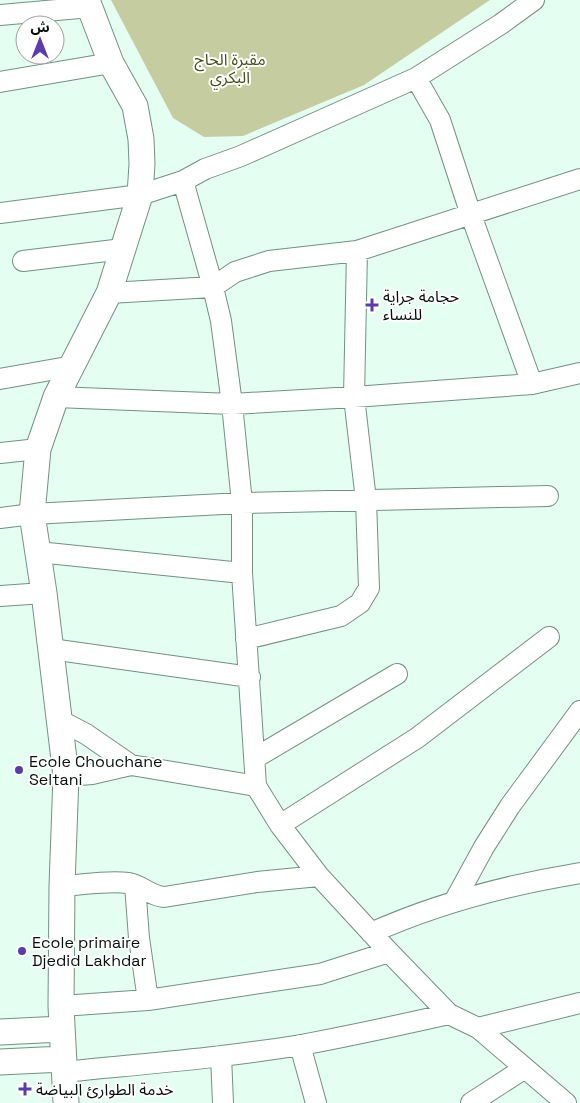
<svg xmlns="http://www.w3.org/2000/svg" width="580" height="1103" viewBox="0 0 580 1103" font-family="'Space Grotesk','Noto Sans Arabic',sans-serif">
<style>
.green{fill:#c5cda0}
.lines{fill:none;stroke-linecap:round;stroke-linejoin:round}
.minor-casing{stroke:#729182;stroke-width:22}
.tertiary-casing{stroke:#729182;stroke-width:27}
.minor{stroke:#fff;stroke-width:20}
.tertiary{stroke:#fff;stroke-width:25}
.poi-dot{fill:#583bb3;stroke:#fff;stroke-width:2}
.labels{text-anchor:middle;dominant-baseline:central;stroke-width:4;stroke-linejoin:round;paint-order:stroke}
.park-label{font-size:16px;fill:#494f1b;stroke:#fff}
.poi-label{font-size:16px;fill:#040f0a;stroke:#fff;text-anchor:start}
</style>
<rect width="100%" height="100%" fill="#e4fef1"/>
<path class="green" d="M 111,0 L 490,0 L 364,85 L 243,136 L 204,137 L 173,118 Z"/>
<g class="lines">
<defs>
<path id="minor" d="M 0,15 L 91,7
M 416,78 L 440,120 L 471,215 L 532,384
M 0,82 L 111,63
M 183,181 L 213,287 L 221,321 L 232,404 L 242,503 L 242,573 L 256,786 L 280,825 L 319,876 L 389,952 L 449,1014 L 478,1028 L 566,1103
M 0,213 L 140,195 L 183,181 L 205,169 L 241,156 L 416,78 L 501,24 L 534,0
M 23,261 L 123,249
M 109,293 L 213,287 L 235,272 L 269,261 L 357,251 L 580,179
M 0,379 L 73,366
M 56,397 L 232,404 L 354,397 L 532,384 L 580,373
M 0,453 L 38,449
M 0,518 L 32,514 L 242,503 L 548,496
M 38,552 L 242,573
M 0,596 L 44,593
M 246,639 L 341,616 L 360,603 L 369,588 L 366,500 L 354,397 L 357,251
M 51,649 L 250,677
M 59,720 L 86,734 L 131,765
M 255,758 L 397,674
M 66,776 L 92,774 L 131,765 L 256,786
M 280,825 L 417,738 L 549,637
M 135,885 L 139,938 L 148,1000
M 62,886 C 83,885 107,880 128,883 C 142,885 150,896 164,897 L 257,882 L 319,876
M 455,900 L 484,847 L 510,806 L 580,711
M 371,933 C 438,903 507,885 580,873
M 61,1006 L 148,1000 L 320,974 L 389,952
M 478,1028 L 580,1003
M 300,1045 L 316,1103
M 221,1056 L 223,1103
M 63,1072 C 142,1064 222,1058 301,1045 C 350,1036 400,1025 449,1014
M 471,1103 L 525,1068"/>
<path id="tertiary" d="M 0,1032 L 62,1029
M 0,1062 L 63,1059
M 66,1103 L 61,1006 L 62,886 L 66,776 L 44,593 L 32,514 L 38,449 L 56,397 L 109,293 L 140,195 L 142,164 L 141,139 L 135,106 L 111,63 L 87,0"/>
</defs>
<use href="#minor" class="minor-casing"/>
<use href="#tertiary" class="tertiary-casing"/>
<use href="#minor" class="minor"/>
<use href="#tertiary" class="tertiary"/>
</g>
<g class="poi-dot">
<path d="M369.5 297.5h5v5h5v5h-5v5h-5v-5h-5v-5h5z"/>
<circle cx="19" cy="770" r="5"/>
<circle cx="22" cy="951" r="5"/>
<path d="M22.5 1081.5h5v5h5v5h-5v5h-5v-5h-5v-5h5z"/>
</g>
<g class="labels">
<g class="park-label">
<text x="230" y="59">مقبرة الحاج<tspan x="230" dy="18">البكري</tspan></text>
</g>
<g class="poi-label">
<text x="383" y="296">حجامة جراية<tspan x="383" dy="18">للنساء</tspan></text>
<text x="29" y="761">Ecole Chouchane<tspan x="29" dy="18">Seltani</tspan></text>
<text x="32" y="942">Ecole primaire<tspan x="32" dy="18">Djedid Lakhdar</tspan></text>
<text x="36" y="1089">خدمة الطوارئ البياضة</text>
</g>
</g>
<g transform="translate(40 40)"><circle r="24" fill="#ffffff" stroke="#9b9f9d"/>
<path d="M0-4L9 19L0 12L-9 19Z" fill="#583bb3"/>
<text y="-8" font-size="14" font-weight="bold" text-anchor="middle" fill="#040f0a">ش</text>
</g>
</svg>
